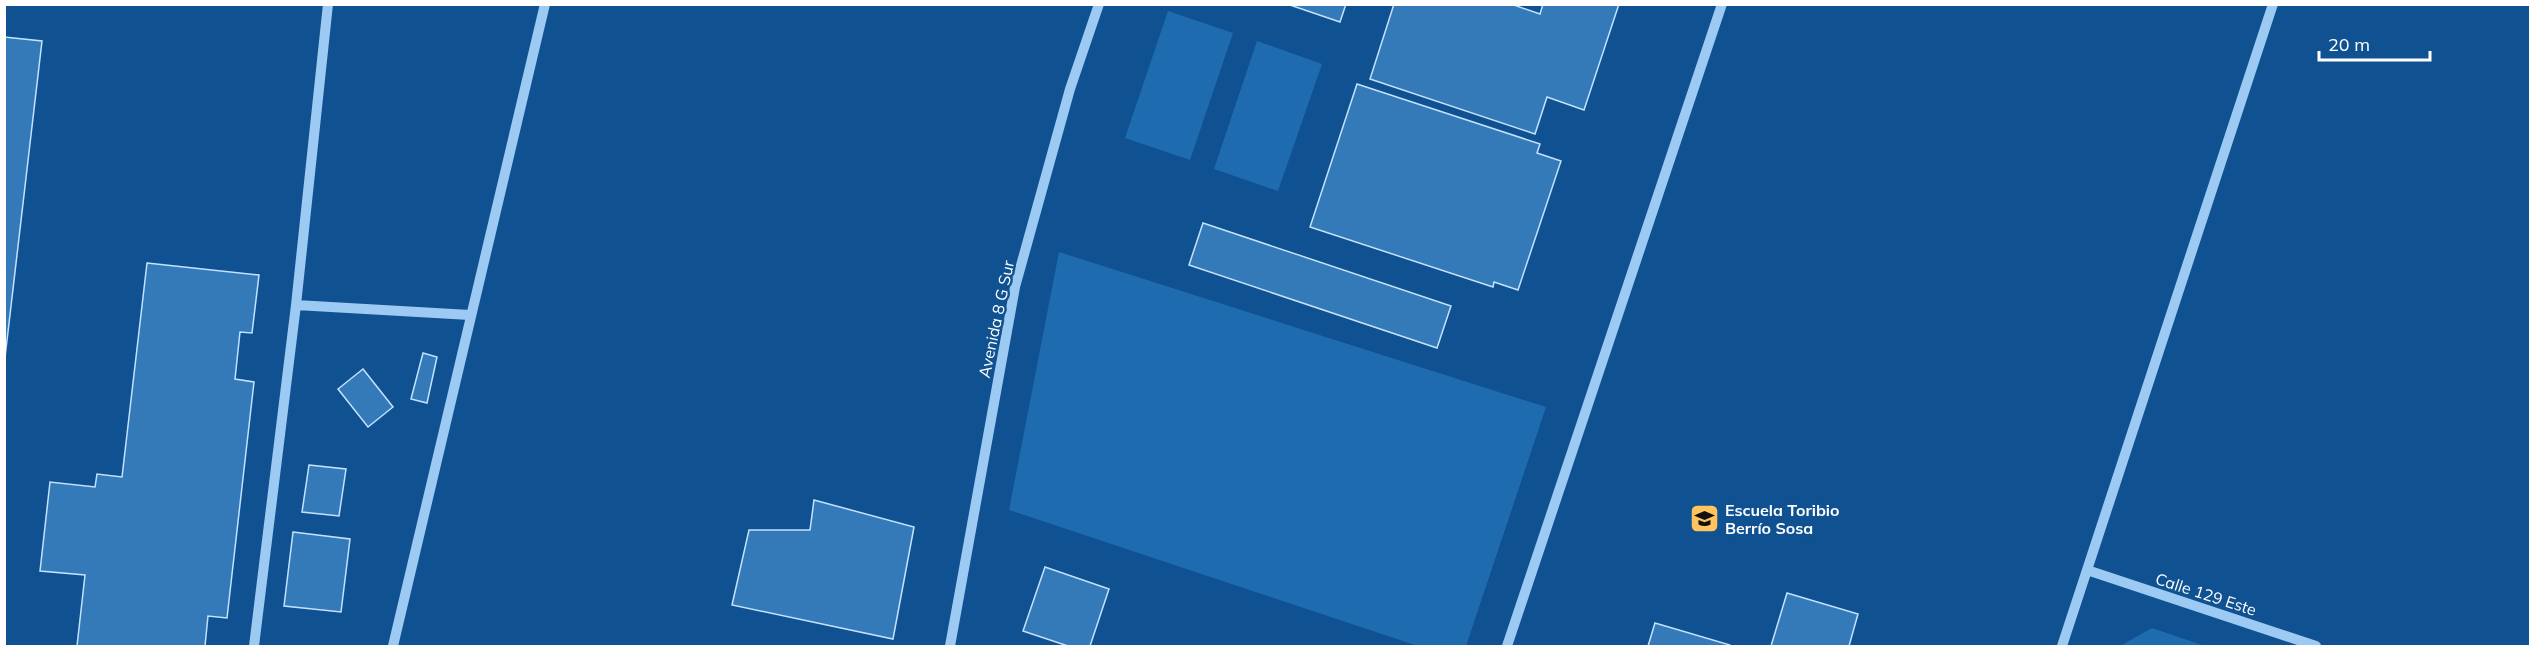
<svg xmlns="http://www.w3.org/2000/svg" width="2535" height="651" viewBox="0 0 2535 651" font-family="Mulish,sans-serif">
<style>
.green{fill:#1f6baf}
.building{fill:#347ab9;stroke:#c3e2fd;stroke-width:1.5}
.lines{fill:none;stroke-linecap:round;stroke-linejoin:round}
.minor{stroke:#9ccaf3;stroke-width:10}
.labels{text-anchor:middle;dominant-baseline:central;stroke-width:5;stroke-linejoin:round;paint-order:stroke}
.street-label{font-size:16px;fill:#fff;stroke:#105291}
.poi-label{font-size:16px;font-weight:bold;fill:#fff;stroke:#105291;text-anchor:start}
</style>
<rect width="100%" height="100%" fill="#105291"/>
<path class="green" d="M 1168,11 L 1233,33 L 1190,160 L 1125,138 Z
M 1257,41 L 1322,64 L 1278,191 L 1214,169 Z
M 1059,252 L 1546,407 L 1466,646 L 1418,646 L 1009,510 Z
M 2152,628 L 2205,646 L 2120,646 Z"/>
<path class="building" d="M 1287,4 L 1346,4 L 1340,22 Z
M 1394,4 L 1511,4 L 1540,14 L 1543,4 L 1619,4 L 1584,110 L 1547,97 L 1535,134 L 1370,79 Z
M 4,37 L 42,41 L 4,366 Z
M 1357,84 L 1540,144 L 1537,153 L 1561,161 L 1518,290 L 1494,282 L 1493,287 L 1310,227 Z
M 1203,223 L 1451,306 L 1437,348 L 1189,265 Z
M 147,263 L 259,275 L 252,333 L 240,332 L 235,379 L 254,382 L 227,618 L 208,616 L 205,646 L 77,646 L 85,575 L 40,571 L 50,482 L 95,487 L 97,474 L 122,477 Z
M 423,353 L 437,357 L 427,403 L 411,399 Z
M 363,369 L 393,407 L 368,427 L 338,389 Z
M 309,465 L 346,469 L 339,516 L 302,512 Z
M 814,500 L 914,527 L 893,639 L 732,605 L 749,530 L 810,530 Z
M 293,532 L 350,539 L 341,612 L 284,606 Z
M 1045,567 L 1109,589 L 1090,646 L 1068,646 L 1023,631 Z
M 1787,593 L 1858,614 L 1849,646 L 1771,646 Z
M 1655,623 L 1730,645 L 1730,646 L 1648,646 Z"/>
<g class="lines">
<path class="minor" d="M 296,305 L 470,315
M 2087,570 L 2316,646
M 254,646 L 296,305 L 328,4
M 393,646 L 545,4
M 950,646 L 1015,287 L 1070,89 L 1099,4
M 1507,646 L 1722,4
M 2062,646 L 2273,4"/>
</g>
<defs>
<symbol id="school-square" viewBox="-11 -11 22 22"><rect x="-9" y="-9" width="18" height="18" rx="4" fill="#ffc45e" stroke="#105291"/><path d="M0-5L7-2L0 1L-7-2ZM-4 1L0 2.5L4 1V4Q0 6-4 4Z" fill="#111"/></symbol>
</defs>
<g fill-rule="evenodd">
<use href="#school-square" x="1688" y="502" width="33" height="33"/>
</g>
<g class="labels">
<g class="street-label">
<text transform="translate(996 319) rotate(-78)">Avenida 8 G Sur</text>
<text transform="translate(2206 594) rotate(18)">Calle 129 Este</text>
</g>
<g class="poi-label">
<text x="1725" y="510">Escuela Toribio<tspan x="1725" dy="18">Berrío Sosa</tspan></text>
</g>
</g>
<rect width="2535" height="651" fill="none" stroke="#ffffff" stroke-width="12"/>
<path d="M2319 51v9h111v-9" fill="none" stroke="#ffffff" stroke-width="3"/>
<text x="2328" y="51" font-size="18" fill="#ffffff" stroke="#105291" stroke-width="4.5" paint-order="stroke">20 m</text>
</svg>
